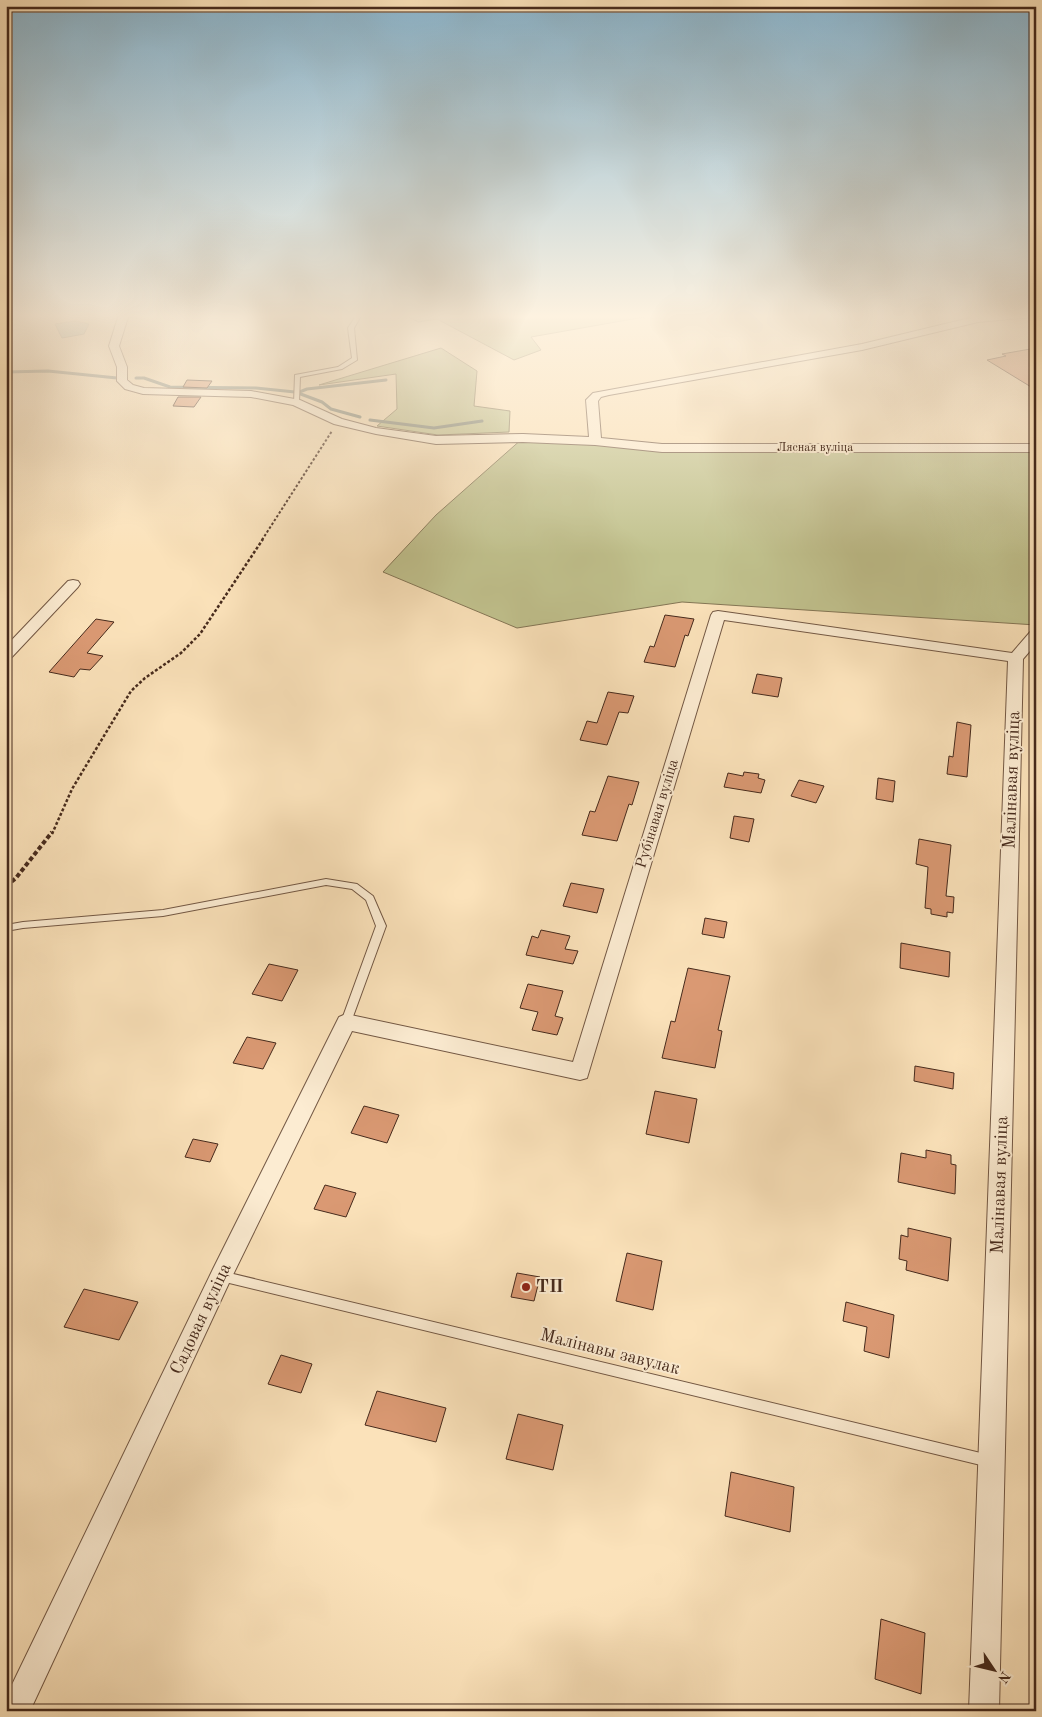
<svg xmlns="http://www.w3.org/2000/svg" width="1042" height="1717" viewBox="0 0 1042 1717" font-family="'Old Standard TT',serif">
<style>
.green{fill:#c1c28e;stroke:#847655}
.water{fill:#9fbdb2;stroke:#7b8276}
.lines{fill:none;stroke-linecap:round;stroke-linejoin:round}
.stream{stroke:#7b8276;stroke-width:3}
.building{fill:#da9973;stroke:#462a1c}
.service-casing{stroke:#735844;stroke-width:2}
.minor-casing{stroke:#735844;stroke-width:2}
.path-far2{stroke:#462a1c;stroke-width:2;stroke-dasharray:2.5 2;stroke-linecap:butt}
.path-far1{stroke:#462a1c;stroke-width:2.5;stroke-dasharray:3 2;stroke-linecap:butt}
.path{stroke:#462a1c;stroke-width:4;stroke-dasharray:4.5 2.5;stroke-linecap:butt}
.service{fill:#fcecd2;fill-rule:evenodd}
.minor{fill:#fcecd2;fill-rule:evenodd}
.poi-dot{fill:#8f2418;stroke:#fcecd2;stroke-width:2}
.labels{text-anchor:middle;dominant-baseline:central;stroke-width:4;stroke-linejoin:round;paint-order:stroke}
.far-street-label{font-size:12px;fill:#462a1c;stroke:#fcecd2}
.street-label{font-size:15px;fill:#462a1c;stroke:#fcecd2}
.near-street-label{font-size:18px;fill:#462a1c;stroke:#fcecd2}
.near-poi-label{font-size:18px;font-weight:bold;fill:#462a1c;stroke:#fcecd2;text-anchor:start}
</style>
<rect width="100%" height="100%" fill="#fbe2ba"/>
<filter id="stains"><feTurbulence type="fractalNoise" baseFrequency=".004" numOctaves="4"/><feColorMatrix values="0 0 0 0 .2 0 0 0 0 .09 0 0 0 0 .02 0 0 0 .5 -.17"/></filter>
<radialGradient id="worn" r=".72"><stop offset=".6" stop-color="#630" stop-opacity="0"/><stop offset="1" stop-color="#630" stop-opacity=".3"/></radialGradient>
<path class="green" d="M 404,314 L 661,314 L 531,337 L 541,350 L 514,360 L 437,319 L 418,322 Z
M 441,348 L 477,371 L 474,406 L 510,411 L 509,432 L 438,435 L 377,426 L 397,409 L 396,374 L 319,385 Z
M 523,438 L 662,448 L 1036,448 L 1036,625 L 682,602 L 517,628 L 383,572 L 436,515 Z"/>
<path class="water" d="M 75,321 L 89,324 L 84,334 L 62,338 L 55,324 Z"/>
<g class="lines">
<path class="stream" d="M 6,372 L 48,371 L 117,378
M 136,378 L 144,378 L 170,387 L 256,388 L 295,392
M 297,393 L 307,389 L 386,380
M 298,393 L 322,402 L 331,409 L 360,417
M 370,420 L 434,428 L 482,421"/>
</g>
<path class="building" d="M 1036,348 L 1036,390 L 987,360 L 1006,356 L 1002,354 Z
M 187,380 L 212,381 L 207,388 L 183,387 Z
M 178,397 L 201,397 L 194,407 L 173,406 Z
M 665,615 L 694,619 L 688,636 L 685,635 L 675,667 L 644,662 L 650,646 L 654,647 Z
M 96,619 L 114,622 L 87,653 L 103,656 L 90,670 L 80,669 L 74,677 L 49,672 Z
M 757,674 L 782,678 L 778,697 L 752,693 Z
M 608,692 L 634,696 L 628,713 L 619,712 L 607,745 L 580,740 L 587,721 L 597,723 Z
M 957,722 L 971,725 L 967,777 L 947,774 L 949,756 L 953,757 Z
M 744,772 L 759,774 L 758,778 L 765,780 L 761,793 L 724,787 L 728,773 L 743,776 Z
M 608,776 L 639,782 L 632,805 L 629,804 L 617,841 L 582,835 L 590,811 L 595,812 Z
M 878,778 L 895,781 L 893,802 L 876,799 Z
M 799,780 L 824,786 L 816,803 L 791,796 Z
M 734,816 L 754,819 L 749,842 L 730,838 Z
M 919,839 L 951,845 L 946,896 L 954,897 L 953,913 L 947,912 L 947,917 L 931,914 L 931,909 L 925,908 L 928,867 L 916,864 Z
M 571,883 L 604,889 L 597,913 L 563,906 Z
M 705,918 L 727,922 L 724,938 L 702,934 Z
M 541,930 L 570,936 L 565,949 L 578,951 L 573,964 L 526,955 L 532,936 L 538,938 Z
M 901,943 L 950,952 L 949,977 L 900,968 Z
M 269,964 L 298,970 L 282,1001 L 252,994 Z
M 688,968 L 730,976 L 718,1030 L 722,1031 L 715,1068 L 662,1058 L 671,1021 L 675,1022 Z
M 528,984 L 563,991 L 555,1016 L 563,1018 L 557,1035 L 532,1030 L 538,1012 L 520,1008 Z
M 247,1037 L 276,1043 L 263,1069 L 233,1063 Z
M 915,1066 L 954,1073 L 953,1089 L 914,1081 Z
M 655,1091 L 697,1099 L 689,1143 L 646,1134 Z
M 364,1106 L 399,1115 L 387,1143 L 351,1133 Z
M 193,1139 L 218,1144 L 210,1162 L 185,1157 Z
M 926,1150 L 951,1155 L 951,1164 L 956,1165 L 955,1194 L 898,1182 L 901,1153 L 926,1158 Z
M 325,1185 L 356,1193 L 346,1217 L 314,1209 Z
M 908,1228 L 951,1238 L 948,1281 L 906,1270 L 907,1261 L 899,1259 L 901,1235 L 908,1237 Z
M 627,1253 L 662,1261 L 653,1310 L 616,1301 Z
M 517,1273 L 540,1277 L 534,1301 L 511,1297 Z
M 84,1289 L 138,1302 L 119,1340 L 64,1327 Z
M 846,1302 L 894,1315 L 889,1358 L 864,1351 L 867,1327 L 843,1321 Z
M 281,1355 L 312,1364 L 301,1393 L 268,1384 Z
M 377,1391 L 446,1408 L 436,1442 L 365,1425 Z
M 518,1414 L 563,1425 L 553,1470 L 506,1459 Z
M 731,1472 L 794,1487 L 790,1532 L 725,1516 Z
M 881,1619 L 925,1633 L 921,1694 L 875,1679 Z"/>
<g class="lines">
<defs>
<path id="service" d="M 357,314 L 362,314 L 354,328 L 357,360 L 342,369 L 300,377 L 299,402 L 294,403 L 295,375 L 338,367 L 352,358 L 348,328 Z
M 326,879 L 357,884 L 373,896 L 386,926 L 351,1022 L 349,1025 L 346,1026 L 343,1025 L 341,1022 L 376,926 L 366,900 L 352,889 L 326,885 L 163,916 L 23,928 L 6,931 L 6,925 L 23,922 L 163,910 Z
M 221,1271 L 989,1455 L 994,1456 L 995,1461 L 994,1466 L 989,1467 L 221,1281 L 217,1280 L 215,1276 L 217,1272 Z"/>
<path id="minor" d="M 119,314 L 129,314 L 119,346 L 127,367 L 127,380 L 133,385 L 144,388 L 251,391 L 300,400 L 342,419 L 376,428 L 436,436 L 523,434 L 589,437 L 586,400 L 593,393 L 862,344 L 978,316 L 1036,314 L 1032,317 L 978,322 L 862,350 L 609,395 L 601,397 L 598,401 L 601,438 L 662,444 L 1036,444 L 1036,452 L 662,452 L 595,445 L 523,442 L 436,444 L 376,434 L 334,424 L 293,405 L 251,397 L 143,394 L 125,389 L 117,381 L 117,367 L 109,346 Z
M 73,580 L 78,581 L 80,584 L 78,587 L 11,658 L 6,659 L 6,646 L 68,581 Z
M 718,611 L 1012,653 L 1031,631 L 1036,630 L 1036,644 L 1023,659 L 999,1711 L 969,1711 L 1008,661 L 724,620 L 587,1078 L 580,1080 L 352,1031 L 229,1283 L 30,1711 L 6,1711 L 6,1697 L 213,1269 L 339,1017 L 346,1014 L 573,1062 L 711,615 L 713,612 Z"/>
</defs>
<use href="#service" class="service-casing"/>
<use href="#minor" class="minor-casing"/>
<path class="path-far2" d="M 262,540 L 332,431"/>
<path class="path-far1" d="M 52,834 L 72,789 L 131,691 L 145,678 L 181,653 L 200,634 L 263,539"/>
<path class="path" d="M 6,886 L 16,878 L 52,832"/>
<use href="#service" class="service"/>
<use href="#minor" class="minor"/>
</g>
<linearGradient id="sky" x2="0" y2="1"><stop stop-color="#8bb8d2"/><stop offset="0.57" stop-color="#fdf2e0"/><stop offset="1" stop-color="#fdf2e0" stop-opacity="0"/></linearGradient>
<rect width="1042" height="555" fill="url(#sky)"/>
<circle class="poi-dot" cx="526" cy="1287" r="5"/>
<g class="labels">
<g class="far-street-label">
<text x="815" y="448">Лясная вуліца</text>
</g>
<g class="street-label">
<text transform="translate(658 814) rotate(-73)">Рубінавая вуліца</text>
</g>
<g class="near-street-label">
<text transform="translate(1012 780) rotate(-88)">Малінавая вуліца</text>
<text transform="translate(1000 1185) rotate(-88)">Малінавая вуліца</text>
<text transform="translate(201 1319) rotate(-65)">Садовая вуліца</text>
<text transform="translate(610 1352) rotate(14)">Малінавы завулак</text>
</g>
<g class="near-poi-label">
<text x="536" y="1287">ТП</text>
</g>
</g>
<rect width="1042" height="1717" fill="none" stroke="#fbe2ba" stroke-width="25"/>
<rect x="8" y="8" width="1027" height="1702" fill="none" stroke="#462a1c" stroke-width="2.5"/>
<rect x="12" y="12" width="1017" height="1692" fill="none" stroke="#462a1c"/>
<g transform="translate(994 1670) rotate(125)" stroke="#fcecd2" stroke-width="4" paint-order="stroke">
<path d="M0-4L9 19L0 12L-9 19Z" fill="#462a1c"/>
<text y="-8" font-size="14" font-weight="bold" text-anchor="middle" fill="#462a1c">N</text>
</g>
<rect width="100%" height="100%" filter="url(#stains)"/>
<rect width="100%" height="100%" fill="url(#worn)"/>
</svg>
